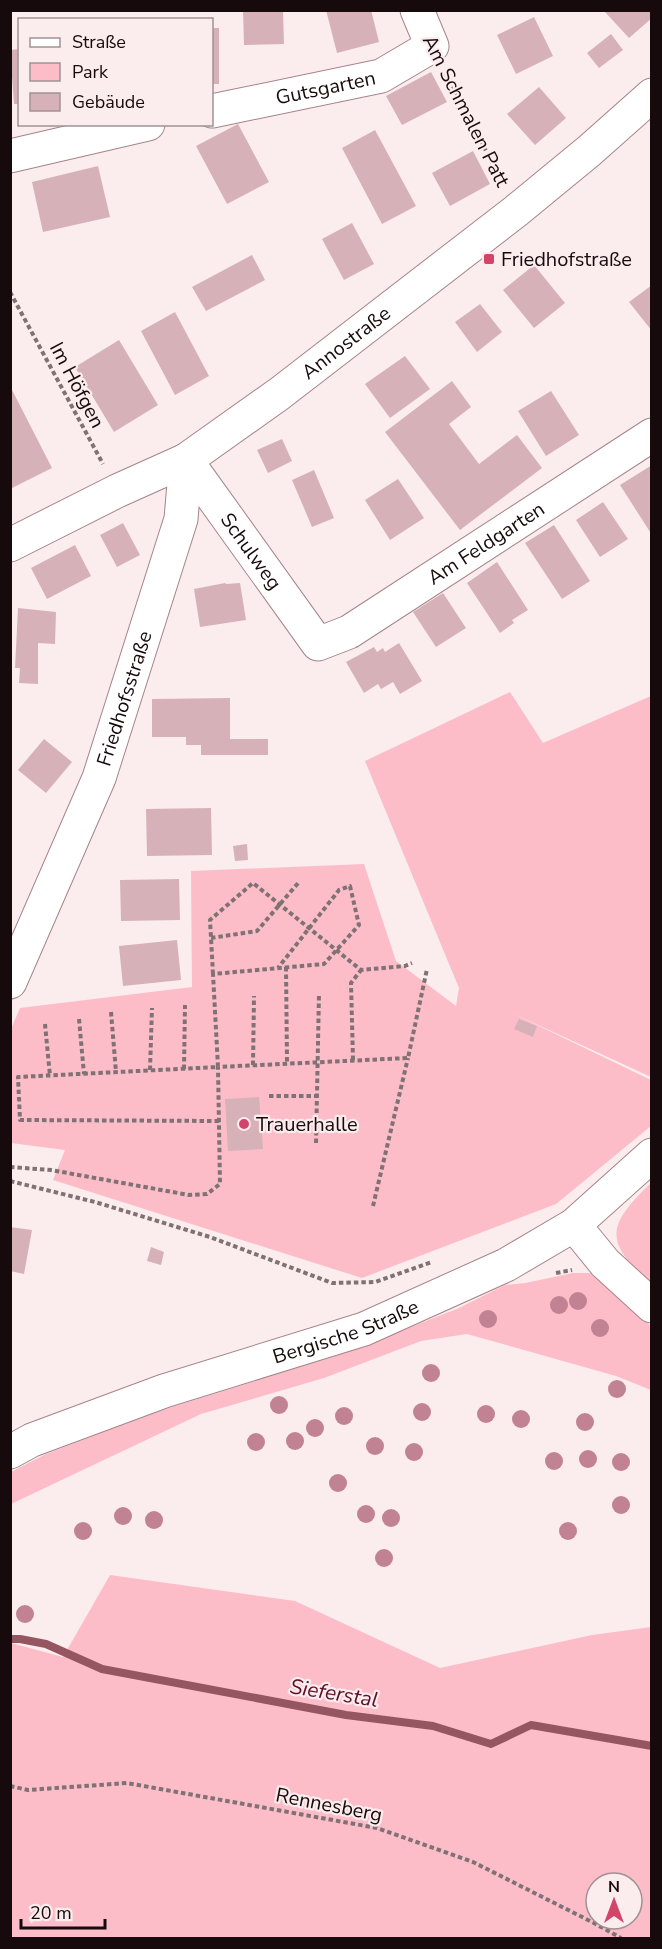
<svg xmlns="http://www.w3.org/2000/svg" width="662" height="1949" viewBox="0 0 662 1949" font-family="'Nunito Sans',sans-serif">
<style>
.green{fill:#fcbdc8;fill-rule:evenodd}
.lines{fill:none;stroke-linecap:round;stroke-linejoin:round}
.stream{stroke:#955661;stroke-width:8}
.building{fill:#d6b2b8}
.minor-casing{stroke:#a68489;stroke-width:35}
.major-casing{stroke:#a68489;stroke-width:35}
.path{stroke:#807274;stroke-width:4;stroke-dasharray:4.5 3;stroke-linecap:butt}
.minor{stroke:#fff;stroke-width:33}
.major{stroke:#fff;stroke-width:33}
.tree{fill:#c18293}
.poi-dot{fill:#d3446b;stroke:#fbecee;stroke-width:2}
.labels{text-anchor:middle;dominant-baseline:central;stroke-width:4.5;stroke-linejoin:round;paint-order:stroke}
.street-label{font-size:20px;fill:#160a0c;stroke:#fbecee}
.poi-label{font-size:20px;fill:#160a0c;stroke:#fbecee;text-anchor:start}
.water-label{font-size:21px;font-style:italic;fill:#5d0f28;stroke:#fbecee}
</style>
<rect width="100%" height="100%" fill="#fbecee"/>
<path class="green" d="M 510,692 L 543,743 L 651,696 L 651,1077 L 512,1013 L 651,1080 L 651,1126 L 556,1204 L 362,1278 L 53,1180 L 65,1150 L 11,1143 L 11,1029 L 20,1008 L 192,987 L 191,871 L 364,864 L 396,961 L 456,1006 L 459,988 L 365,761 Z
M 651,1183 L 651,1284 C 604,1242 606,1226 651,1183 Z
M 573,1273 L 592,1273 L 651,1326 L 651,1390 L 616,1376 L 467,1334 L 421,1341 L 324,1378 L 201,1414 L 11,1504 L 11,1472 L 46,1454 L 153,1413 L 345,1353 L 459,1308 L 505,1285 L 525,1283 Z
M 110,1575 L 295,1601 L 440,1668 L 592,1635 L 651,1627 L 651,1938 L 11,1938 L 11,1643 L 63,1657 ZM 596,1883 L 632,1883 L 632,1919 L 596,1919 Z"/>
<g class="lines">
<path class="stream" d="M 10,1639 L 20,1639 L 46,1644 L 102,1669 L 346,1715 L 433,1726 L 491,1744 L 531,1725 L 652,1746"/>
</g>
<path class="building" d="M 243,10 L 283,10 L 284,44 L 244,45 Z
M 326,10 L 371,10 L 379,42 L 337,53 Z
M 607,10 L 652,10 L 652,18 L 629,38 L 605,12 Z
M 534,17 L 553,56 L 516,74 L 497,35 Z
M 212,28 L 219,28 L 219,84 L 212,84 Z
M 611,34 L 623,50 L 599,68 L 587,53 Z
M 20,49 L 20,104 L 14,104 L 10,50 Z
M 431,72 L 447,102 L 402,125 L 386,96 Z
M 539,87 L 566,118 L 535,145 L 507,114 Z
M 238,124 L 269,182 L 227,204 L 196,146 Z
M 375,130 L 416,206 L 382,224 L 342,148 Z
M 473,151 L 490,184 L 450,206 L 432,173 Z
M 98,166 L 110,217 L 43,232 L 32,182 Z
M 352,223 L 374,264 L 344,280 L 322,239 Z
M 252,255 L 265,280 L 206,311 L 192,287 Z
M 534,265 L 565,303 L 534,328 L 503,290 Z
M 652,285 L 652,331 L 629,302 Z
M 480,304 L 502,332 L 477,352 L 455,322 Z
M 175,312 L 209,376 L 175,395 L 141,331 Z
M 119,340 L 158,405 L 114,432 L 75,367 Z
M 405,356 L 430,389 L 390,418 L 365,384 Z
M 452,381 L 471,407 L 449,424 L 479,464 L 517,435 L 542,468 L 460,530 L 385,432 Z
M 10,386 L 52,468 L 10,489 Z
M 551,391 L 579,435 L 546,456 L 518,411 Z
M 282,439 L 292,461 L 268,473 L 257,450 Z
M 652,465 L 652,535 L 620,485 Z
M 314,470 L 334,518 L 312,527 L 292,480 Z
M 398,479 L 424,518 L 390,540 L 365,500 Z
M 603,502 L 628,539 L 600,557 L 576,520 Z
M 123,523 L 140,555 L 117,567 L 100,535 Z
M 554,525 L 590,581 L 562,599 L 525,543 Z
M 75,545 L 91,576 L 47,599 L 31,568 Z
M 497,562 L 528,610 L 512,620 L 514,623 L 500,633 L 467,583 Z
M 225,583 L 226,584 L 240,583 L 246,620 L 200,627 L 194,589 Z
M 443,593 L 466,628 L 436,647 L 413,612 Z
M 18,608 L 56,612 L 55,644 L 38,643 L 38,684 L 19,683 L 20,668 L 15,668 Z
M 399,643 L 422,681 L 400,694 L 393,682 L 381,689 L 378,684 L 364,693 L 346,662 L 374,647 L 377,652 L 383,648 L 385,652 Z
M 230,698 L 230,739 L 268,739 L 268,755 L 201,755 L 201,745 L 186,745 L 186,737 L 152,737 L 152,699 Z
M 44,739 L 72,762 L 46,793 L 18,770 Z
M 211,808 L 212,855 L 147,856 L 146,809 Z
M 247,844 L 248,860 L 235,861 L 233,846 Z
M 179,879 L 180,920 L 121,921 L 120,880 Z
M 177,940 L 181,980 L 123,986 L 119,946 Z
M 519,1019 L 537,1026 L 533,1037 L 514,1029 Z
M 259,1097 L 263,1149 L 228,1151 L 225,1099 Z
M 10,1227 L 32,1230 L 24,1274 L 10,1271 Z
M 151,1247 L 164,1252 L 161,1265 L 147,1261 Z"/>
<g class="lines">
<defs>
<g id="minor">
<path id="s1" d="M 212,111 L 381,76 L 432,46 L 417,10"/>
<path d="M 10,156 L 148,124"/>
<path id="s2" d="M 186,460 L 318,644 L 349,632 L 652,435"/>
<path id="s3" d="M 10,545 L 117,491 L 186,460 L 279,394 L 516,211 L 589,151 L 652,95"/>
<path id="s4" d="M 10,982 L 99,778 L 181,519 L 186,460"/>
<path d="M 574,1225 L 605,1263 L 652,1306"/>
</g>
<g id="major">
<path id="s5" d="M 10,1452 L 32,1440 L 164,1391 L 364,1329 L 506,1265 L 574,1225 L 652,1155"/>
</g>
</defs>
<use href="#minor" class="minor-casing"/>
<use href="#major" class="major-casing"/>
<path class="path" d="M 446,73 L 503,184
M 10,292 L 103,464
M 211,938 L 257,931 L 299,882
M 286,967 L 287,1063
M 213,974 L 210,920 L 253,883 L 361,970 L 405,966 L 412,963
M 111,1012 L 116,1072
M 79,1019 L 84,1074
M 45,1024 L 50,1076
M 353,1060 L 351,983 L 361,970
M 253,1065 L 254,996
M 184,1069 L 185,1005
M 150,1070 L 152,1008
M 269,1096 L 318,1096
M 219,1121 L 20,1120 L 18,1077 L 218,1067 L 213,974 L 324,964 L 359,925 L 350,886 L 339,890 L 278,968
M 316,1143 L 319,993
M 10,1167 L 51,1170 L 189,1195 L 207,1194 L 220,1184 L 218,1067 L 408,1058 L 427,969
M 10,1181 L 95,1202 L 210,1237 L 332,1283 L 375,1282 L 432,1262
M 373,1206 L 408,1058
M 556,1273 L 572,1270
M 10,1786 L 28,1790 L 127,1783 L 377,1828 L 473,1862 L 594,1923 L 621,1938"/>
<use href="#minor" class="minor"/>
<use href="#major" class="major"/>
</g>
<g class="tree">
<circle cx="578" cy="1301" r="9"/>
<circle cx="559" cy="1305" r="9"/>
<circle cx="488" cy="1319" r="9"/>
<circle cx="600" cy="1328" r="9"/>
<circle cx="431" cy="1373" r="9"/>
<circle cx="617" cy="1389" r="9"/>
<circle cx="279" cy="1405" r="9"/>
<circle cx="422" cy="1412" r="9"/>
<circle cx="486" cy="1414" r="9"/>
<circle cx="344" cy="1416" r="9"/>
<circle cx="521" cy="1419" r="9"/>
<circle cx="585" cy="1422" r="9"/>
<circle cx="315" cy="1428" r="9"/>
<circle cx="295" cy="1441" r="9"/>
<circle cx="256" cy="1442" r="9"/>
<circle cx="375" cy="1446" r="9"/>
<circle cx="414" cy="1452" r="9"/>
<circle cx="588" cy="1459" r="9"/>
<circle cx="554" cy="1461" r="9"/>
<circle cx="621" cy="1462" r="9"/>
<circle cx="338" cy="1483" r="9"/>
<circle cx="621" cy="1505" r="9"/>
<circle cx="366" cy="1514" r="9"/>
<circle cx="123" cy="1516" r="9"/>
<circle cx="391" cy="1518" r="9"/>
<circle cx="154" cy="1520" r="9"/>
<circle cx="83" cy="1531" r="9"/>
<circle cx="568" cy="1531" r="9"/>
<circle cx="384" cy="1558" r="9"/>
<circle cx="25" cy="1614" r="9"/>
</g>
<g class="poi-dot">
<rect x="483" y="253" width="12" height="12" rx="3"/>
<circle cx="244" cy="1124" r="6"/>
</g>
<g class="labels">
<g class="street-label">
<text stroke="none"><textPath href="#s1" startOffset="116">Gutsgarten</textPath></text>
<text transform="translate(466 111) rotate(63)">Am Schmalen Patt</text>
<text stroke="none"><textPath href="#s3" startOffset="394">Annostraße</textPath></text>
<text transform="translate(77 385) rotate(62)">Im Höfgen</text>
<text stroke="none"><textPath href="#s2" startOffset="423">Am Feldgarten</textPath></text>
<text stroke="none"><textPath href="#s2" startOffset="112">Schulweg</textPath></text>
<text stroke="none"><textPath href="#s4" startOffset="306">Friedhofsstraße</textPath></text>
<text stroke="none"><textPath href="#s5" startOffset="357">Bergische Straße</textPath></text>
<text transform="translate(329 1805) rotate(11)">Rennesberg</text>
</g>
<g class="poi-label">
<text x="501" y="259">Friedhofstraße</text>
<text x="256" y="1124">Trauerhalle</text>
</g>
<g class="water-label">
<text transform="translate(334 1693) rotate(9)">Sieferstal</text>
</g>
</g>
<rect width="662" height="1949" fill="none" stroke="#160a0c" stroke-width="24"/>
<rect x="18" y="18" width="195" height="108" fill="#fbecee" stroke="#9f9294" stroke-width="1.5"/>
<rect x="30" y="38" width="30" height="9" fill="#ffffff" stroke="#9f9294" stroke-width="1.5"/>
<text x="72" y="48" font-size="18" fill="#160a0c">Straße</text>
<rect x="30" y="63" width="30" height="18" fill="#fcbdc8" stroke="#9f9294" stroke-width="1.5"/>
<text x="72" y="78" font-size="18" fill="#160a0c">Park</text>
<rect x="30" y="93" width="30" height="18" fill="#d6b2b8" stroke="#9f9294" stroke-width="1.5"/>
<text x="72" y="108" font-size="18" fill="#160a0c">Gebäude</text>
<g transform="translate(614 1901)"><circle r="28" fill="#fbecee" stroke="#9f9294" stroke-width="1.5"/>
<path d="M0-4.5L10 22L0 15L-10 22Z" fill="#d3446b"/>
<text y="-9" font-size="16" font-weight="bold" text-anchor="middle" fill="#160a0c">N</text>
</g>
<path d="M21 1919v9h84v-9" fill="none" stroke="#160a0c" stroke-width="3"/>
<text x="30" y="1919" font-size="18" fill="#160a0c" stroke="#fbecee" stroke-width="4.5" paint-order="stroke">20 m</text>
</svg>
